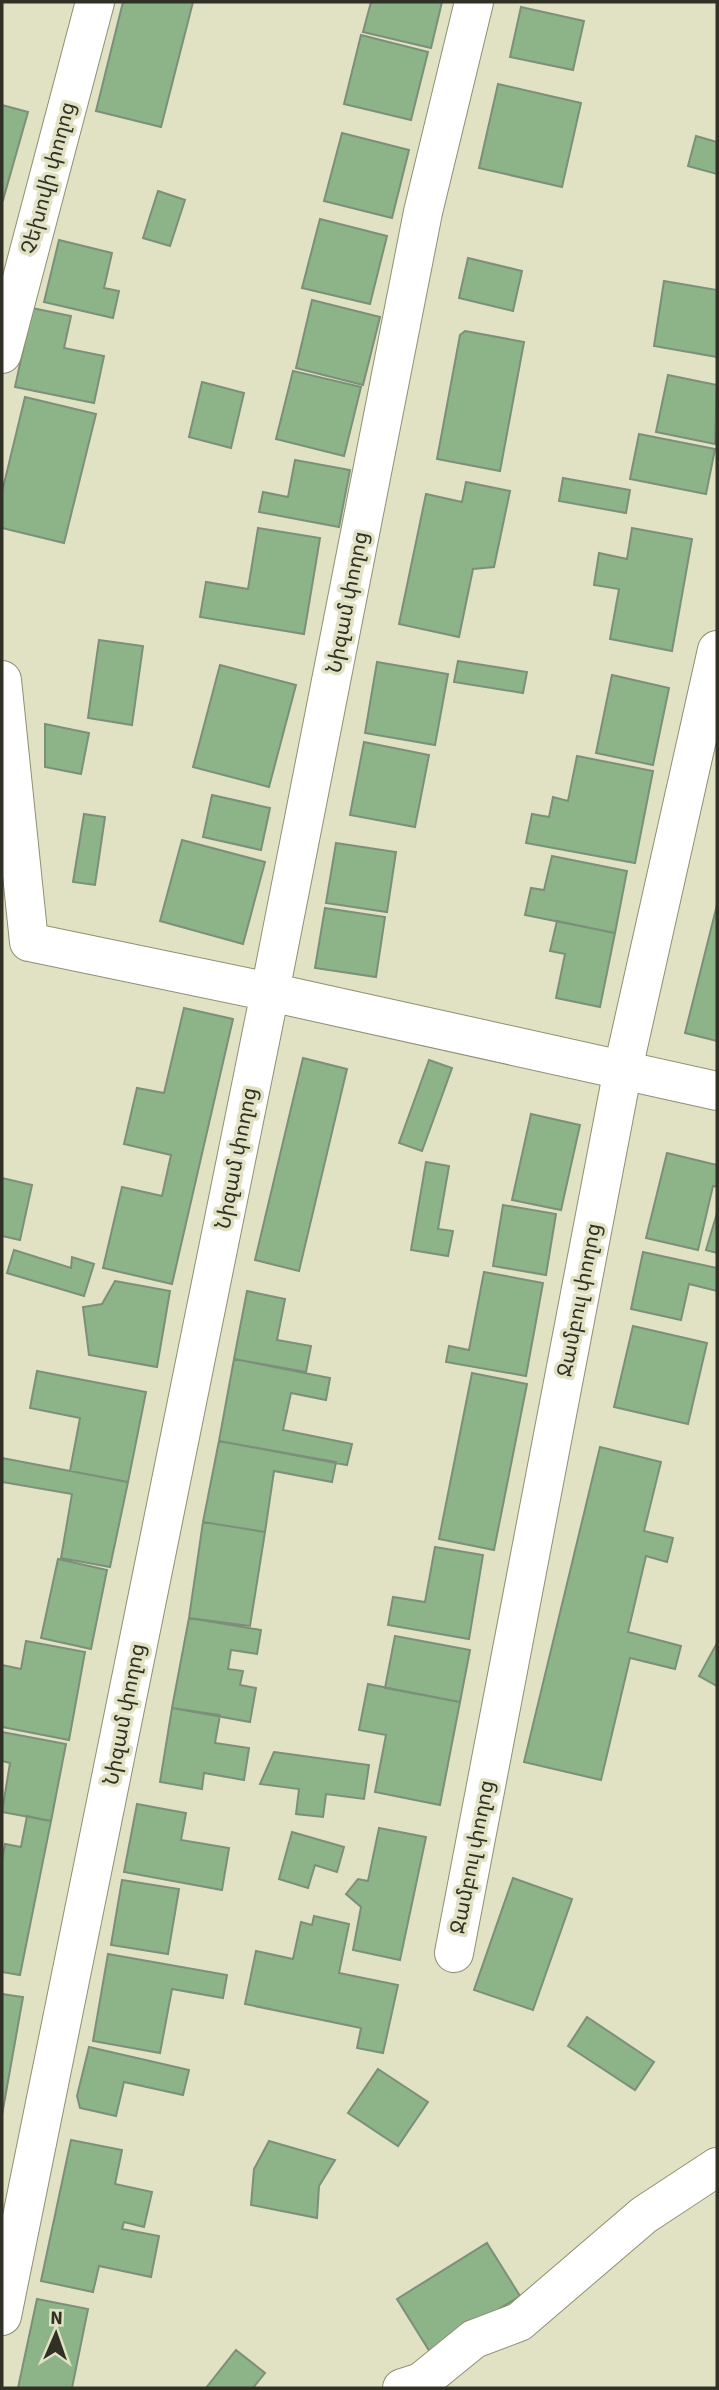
<svg xmlns="http://www.w3.org/2000/svg" width="719" height="2390" viewBox="0 0 719 2390" font-family="'Source Sans 3','Noto Sans Armenian',sans-serif">
<style>
.building{fill:#8cb488;stroke:#7c8f7a;stroke-width:2}
.lines{fill:none;stroke-linecap:round;stroke-linejoin:round}
.street-casing{stroke:#8f8f74;stroke-width:40}
.street{stroke:#fff;stroke-width:38}
.labels{text-anchor:middle;dominant-baseline:central;stroke-width:7;stroke-linejoin:round;paint-order:stroke}
.street-label{font-size:21px;fill:#303025;stroke:#e1e1c4}
</style>
<rect width="100%" height="100%" fill="#e1e1c4"/>
<path class="building" d="M 123,2 L 193,2 L 161,127 L 96,111 Z
M 371,2 L 442,2 L 431,48 L 363,32 Z
M 521,7 L 584,21 L 573,70 L 510,57 Z
M 361,35 L 428,52 L 411,120 L 344,104 Z
M 498,84 L 581,103 L 562,187 L 479,168 Z
M 2,105 L 28,112 L 3,200 L 2,199 Z
M 342,133 L 409,150 L 392,218 L 324,201 Z
M 696,136 L 717,142 L 717,174 L 688,166 Z
M 158,191 L 185,200 L 170,246 L 143,238 Z
M 320,219 L 387,236 L 370,304 L 302,288 Z
M 59,240 L 112,253 L 104,288 L 119,291 L 113,318 L 44,302 Z
M 468,258 L 522,271 L 513,311 L 459,298 Z
M 664,281 L 717,290 L 717,357 L 654,346 Z
M 312,300 L 380,317 L 363,385 L 296,368 Z
M 32,308 L 71,316 L 64,348 L 104,356 L 94,403 L 15,387 Z
M 465,331 L 524,342 L 500,471 L 437,459 L 460,335 Z
M 293,371 L 361,387 L 344,456 L 276,439 Z
M 668,375 L 717,385 L 715,444 L 656,432 Z
M 202,382 L 244,393 L 231,448 L 189,437 Z
M 25,397 L 96,414 L 64,543 L 2,528 L 2,492 Z
M 639,434 L 715,449 L 706,494 L 630,479 Z
M 295,460 L 350,470 L 339,527 L 259,512 L 263,492 L 288,497 Z
M 563,478 L 630,490 L 626,513 L 559,501 Z
M 466,482 L 510,491 L 494,567 L 473,569 L 459,637 L 399,624 L 426,494 L 462,502 Z
M 258,528 L 320,538 L 304,634 L 200,617 L 206,582 L 248,589 Z
M 632,528 L 692,539 L 672,651 L 610,639 L 619,589 L 594,585 L 599,553 L 627,559 Z
M 99,640 L 143,646 L 132,725 L 88,718 Z
M 458,661 L 527,672 L 523,693 L 454,682 Z
M 377,662 L 448,674 L 435,745 L 365,733 Z
M 220,665 L 296,685 L 269,787 L 193,767 Z
M 612,675 L 669,688 L 653,765 L 596,753 Z
M 45,724 L 89,733 L 81,774 L 45,767 Z
M 364,742 L 429,755 L 415,827 L 350,815 Z
M 577,756 L 653,771 L 635,863 L 526,843 L 532,814 L 549,817 L 553,797 L 568,801 Z
M 212,795 L 270,808 L 261,850 L 203,837 Z
M 84,814 L 105,817 L 95,885 L 73,882 Z
M 182,840 L 265,862 L 243,944 L 160,921 Z
M 336,843 L 396,852 L 387,912 L 326,903 Z
M 552,856 L 627,871 L 615,933 L 525,915 L 531,888 L 544,890 Z
M 717,905 L 717,1041 L 685,1033 Z
M 325,908 L 385,917 L 376,977 L 315,968 Z
M 557,921 L 615,933 L 600,1007 L 556,998 L 565,954 L 550,951 Z
M 184,1008 L 233,1019 L 172,1284 L 103,1268 L 122,1187 L 162,1196 L 171,1155 L 124,1144 L 137,1088 L 164,1093 Z
M 303,1058 L 347,1069 L 299,1271 L 255,1260 Z
M 429,1060 L 452,1068 L 422,1151 L 399,1143 Z
M 531,1114 L 580,1125 L 561,1210 L 512,1200 Z
M 667,1153 L 717,1165 L 717,1187 L 713,1186 L 698,1250 L 646,1238 Z
M 426,1162 L 449,1166 L 438,1229 L 453,1231 L 448,1256 L 411,1250 Z
M 2,1178 L 32,1185 L 20,1240 L 2,1236 Z
M 503,1205 L 556,1214 L 546,1275 L 493,1266 Z
M 717,1213 L 717,1253 L 706,1250 Z
M 14,1250 L 71,1268 L 72,1257 L 94,1264 L 84,1296 L 7,1273 Z
M 643,1252 L 717,1268 L 717,1291 L 689,1284 L 681,1320 L 631,1309 Z
M 484,1272 L 543,1283 L 526,1376 L 446,1362 L 449,1346 L 469,1350 Z
M 115,1281 L 170,1291 L 157,1367 L 89,1355 L 83,1307 L 102,1304 Z
M 247,1291 L 285,1299 L 277,1340 L 311,1346 L 306,1372 L 234,1359 Z
M 633,1326 L 707,1343 L 688,1424 L 614,1407 Z
M 234,1359 L 330,1378 L 326,1400 L 291,1393 L 283,1430 L 352,1444 L 347,1465 L 219,1441 Z
M 37,1371 L 146,1392 L 128,1482 L 70,1471 L 80,1418 L 30,1408 Z
M 472,1373 L 527,1384 L 494,1550 L 439,1539 Z
M 219,1441 L 336,1462 L 332,1482 L 274,1471 L 265,1532 L 203,1522 Z
M 600,1447 L 661,1462 L 644,1531 L 673,1538 L 667,1562 L 646,1556 L 628,1632 L 681,1646 L 675,1669 L 630,1658 L 601,1780 L 524,1762 Z
M 2,1458 L 128,1482 L 110,1567 L 61,1558 L 72,1494 L 2,1482 Z
M 203,1522 L 265,1532 L 250,1626 L 189,1618 Z
M 435,1547 L 483,1555 L 469,1639 L 388,1625 L 393,1597 L 425,1602 Z
M 58,1559 L 107,1570 L 91,1649 L 41,1638 Z
M 189,1618 L 261,1630 L 257,1654 L 231,1650 L 228,1669 L 243,1671 L 240,1685 L 256,1688 L 250,1722 L 172,1708 Z
M 395,1636 L 470,1650 L 460,1702 L 385,1688 Z
M 26,1641 L 85,1652 L 69,1740 L 2,1727 L 2,1665 L 21,1669 Z
M 717,1643 L 717,1686 L 699,1676 Z
M 368,1684 L 460,1702 L 440,1805 L 375,1792 L 386,1735 L 359,1730 Z
M 172,1708 L 220,1715 L 215,1743 L 249,1748 L 244,1780 L 204,1773 L 202,1789 L 160,1782 Z
M 2,1732 L 66,1744 L 51,1821 L 2,1812 L 10,1763 L 2,1761 Z
M 274,1752 L 369,1765 L 364,1799 L 326,1794 L 323,1817 L 296,1814 L 299,1789 L 260,1784 Z
M 137,1804 L 186,1813 L 181,1840 L 229,1848 L 222,1890 L 124,1872 Z
M 27,1816 L 51,1821 L 20,1975 L 2,1972 L 2,1860 L 5,1844 L 21,1847 Z
M 379,1828 L 426,1837 L 400,1960 L 353,1950 L 361,1907 L 346,1894 L 358,1879 L 368,1881 Z
M 292,1832 L 344,1847 L 337,1872 L 315,1865 L 308,1888 L 279,1879 Z
M 513,1878 L 572,1899 L 533,2010 L 474,1990 Z
M 122,1880 L 179,1889 L 168,1954 L 111,1945 Z
M 314,1916 L 349,1924 L 339,1973 L 398,1985 L 383,2053 L 357,2048 L 361,2028 L 245,2004 L 256,1951 L 293,1959 L 301,1922 L 312,1925 Z
M 108,1954 L 227,1975 L 223,1998 L 172,1989 L 160,2053 L 93,2041 Z
M 2,1994 L 23,1997 L 2,2115 Z
M 587,2017 L 654,2062 L 635,2090 L 568,2046 Z
M 89,2047 L 189,2070 L 183,2095 L 124,2082 L 116,2116 L 80,2108 L 77,2096 Z
M 378,2069 L 428,2102 L 398,2146 L 348,2113 Z
M 71,2140 L 122,2150 L 115,2184 L 152,2192 L 144,2227 L 124,2222 L 122,2229 L 159,2236 L 151,2277 L 99,2266 L 93,2292 L 41,2281 Z
M 269,2141 L 335,2160 L 319,2186 L 317,2218 L 251,2205 L 254,2169 Z
M 487,2243 L 520,2296 L 430,2352 L 397,2299 Z
M 37,2299 L 88,2309 L 72,2388 L 18,2388 Z
M 236,2350 L 265,2373 L 253,2388 L 206,2388 Z"/>
<g class="lines">
<defs>
<path id="street" d="M 2,354 L 95,2
M 2,680 L 29,942
M 29,942 L 270,992 L 717,1091
M 454,1953 L 623,1069 L 717,650
M 2,2316 L 270,992 L 423,212 L 474,2
M 402,2388 L 421,2382 L 474,2339 L 519,2322 L 644,2215 L 717,2167"/>
</defs>
<use href="#street" class="street-casing"/>
<use href="#street" class="street"/>
</g>
<g class="labels">
<g class="street-label">
<text transform="translate(48 178) rotate(-75)">Չեխովի փողոց</text>
<text transform="translate(347 602) rotate(-79)">Նիզամ փողոց</text>
<text transform="translate(236 1158) rotate(-79)">Նիզամ փողոց</text>
<text transform="translate(579 1300) rotate(-79)">Ջամբուլ փողոց</text>
<text transform="translate(124 1714) rotate(-79)">Նիզամ փողոց</text>
<text transform="translate(472 1857) rotate(-79)">Ջամբուլ փողոց</text>
</g>
</g>
<rect width="719" height="2390" fill="none" stroke="#303025" stroke-width="7"/>
<g transform="translate(56 2334) rotate(2)" stroke="#e1e1c4" stroke-width="5" paint-order="stroke">
<path d="M0-5L12 26L0 18L-12 26Z" fill="#303025"/>
<text y="-10" font-size="19" font-weight="bold" text-anchor="middle" fill="#303025">N</text>
</g>
</svg>
